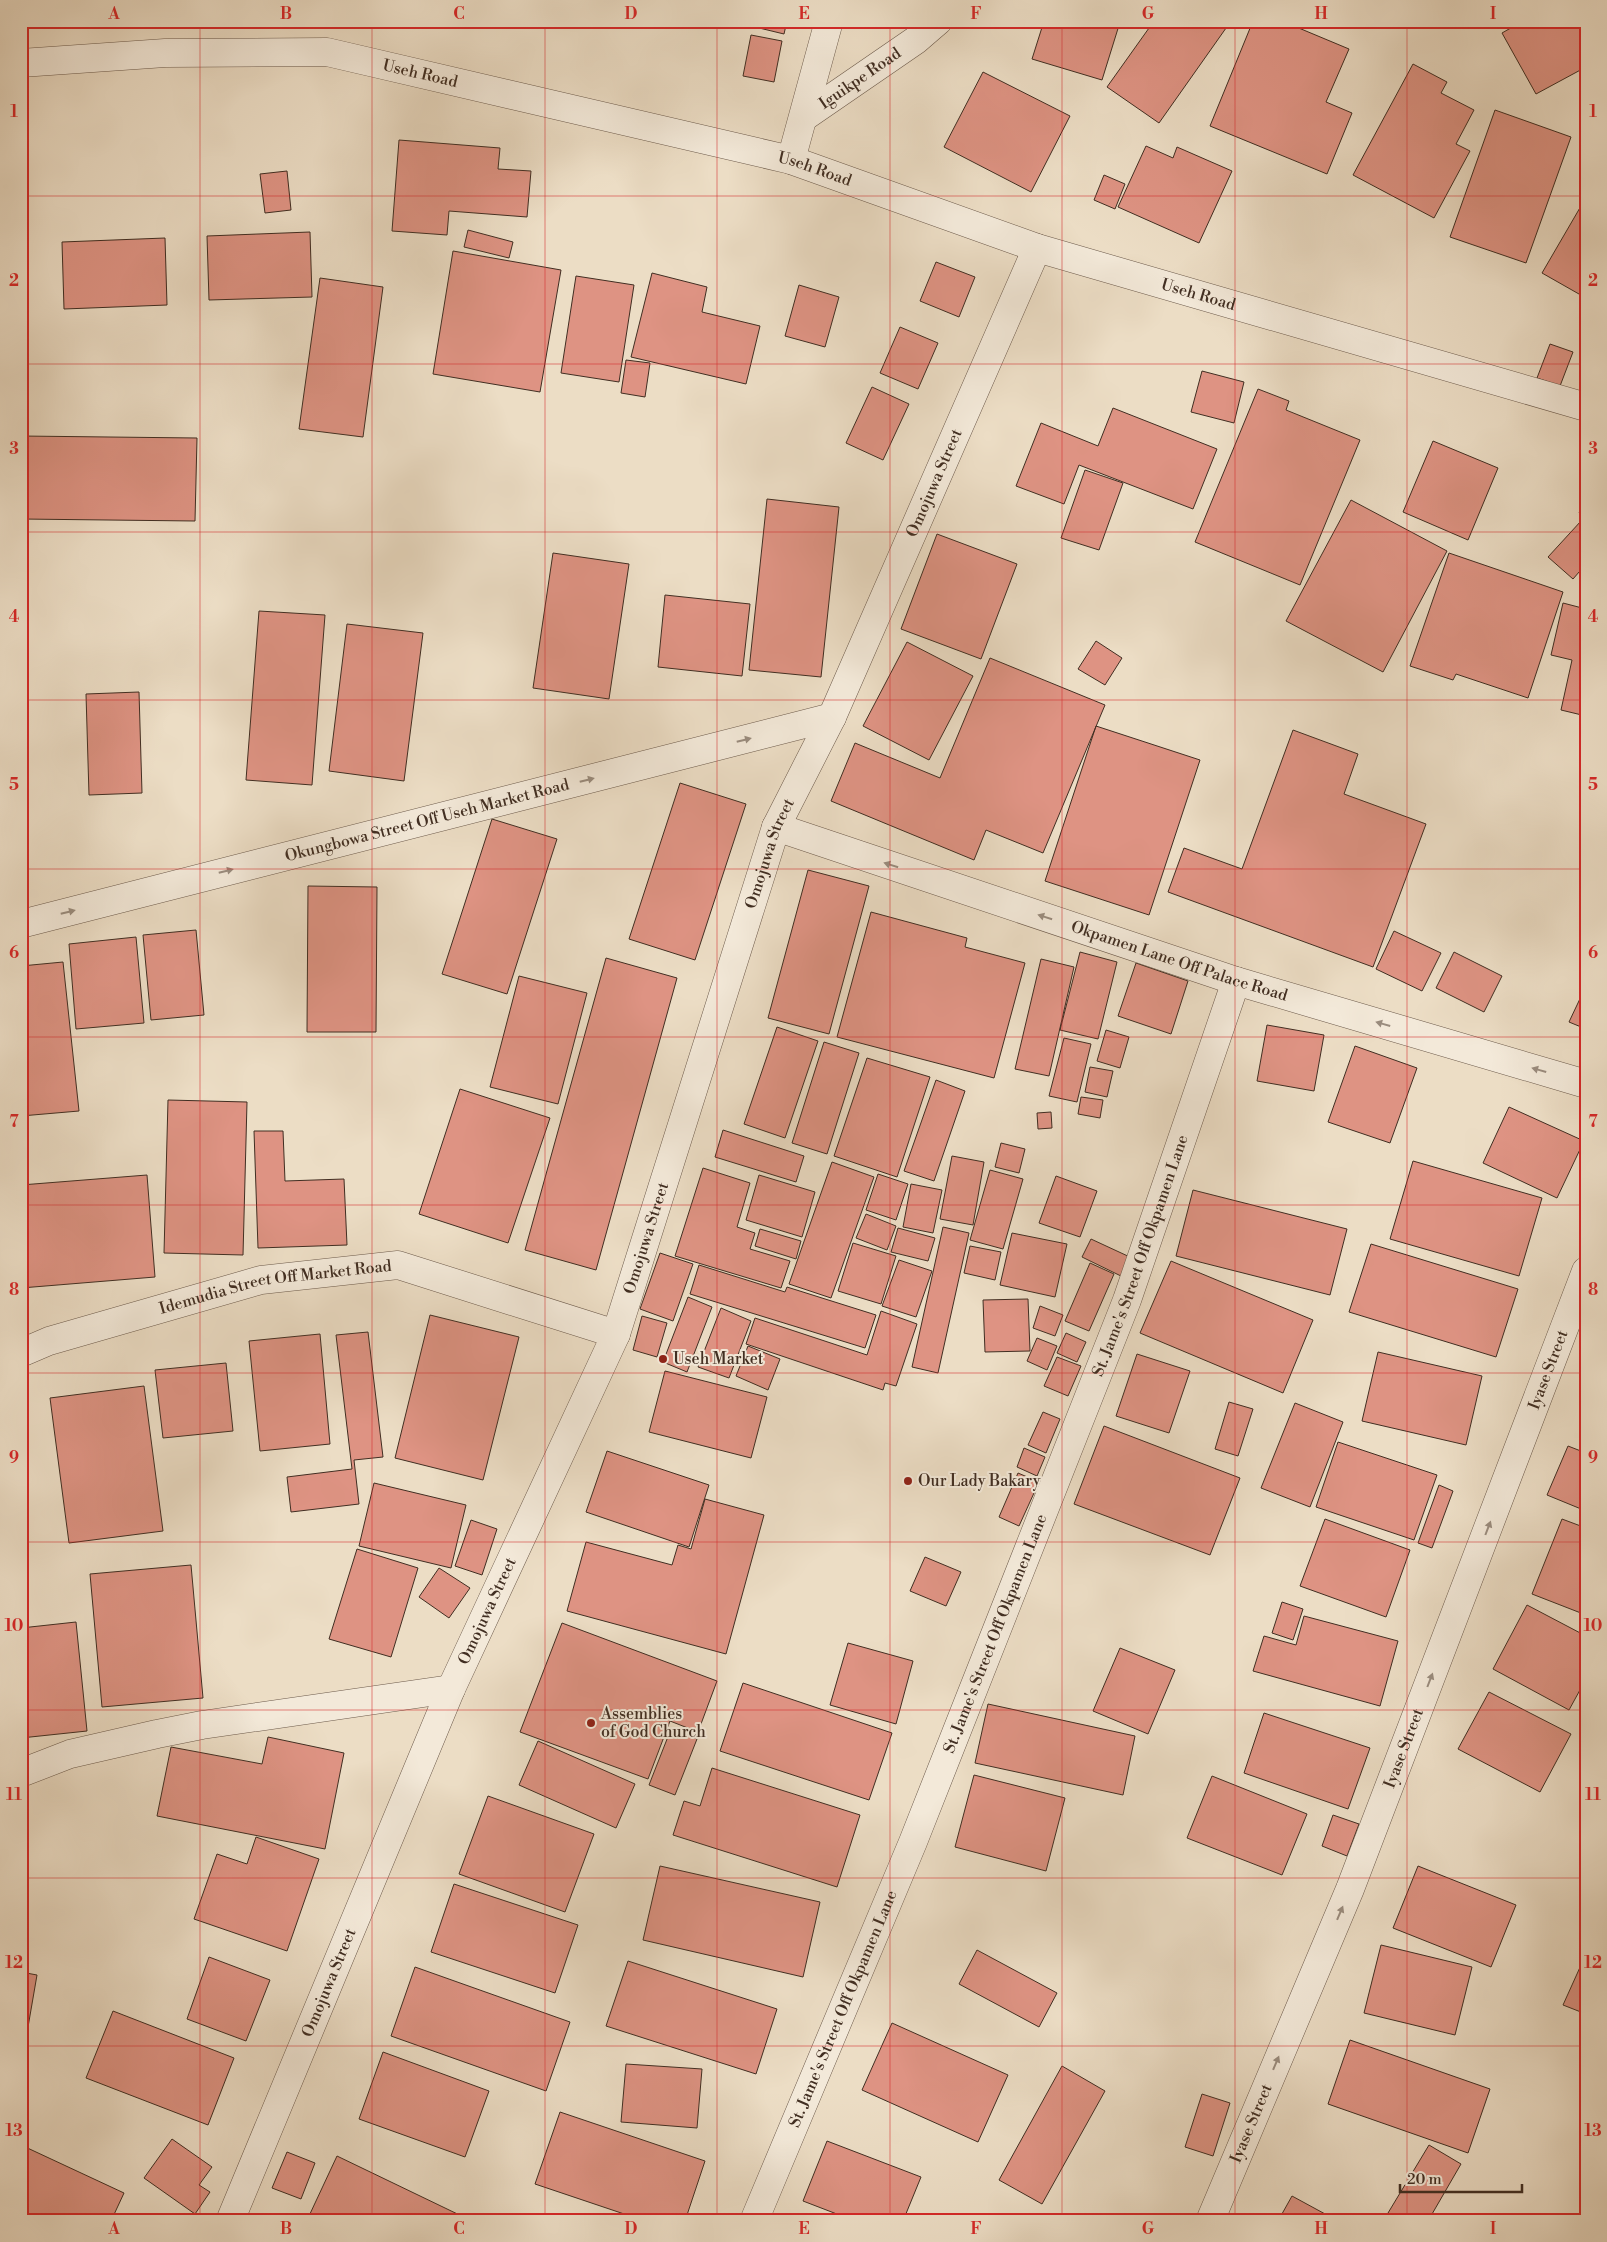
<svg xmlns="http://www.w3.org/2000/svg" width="1607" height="2242" viewBox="0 0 1607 2242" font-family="'Libre Bodoni',serif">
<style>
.building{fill:#de9383;stroke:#412e22}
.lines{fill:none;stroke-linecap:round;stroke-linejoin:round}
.minor-casing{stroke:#6c5a4b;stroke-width:29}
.minor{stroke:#f3e9d9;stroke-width:28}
.oneway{fill:#9a8c7e}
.grid{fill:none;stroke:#d62828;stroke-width:1;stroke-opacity:0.55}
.poi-dot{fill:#8f2418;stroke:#f3e9d9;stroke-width:2}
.labels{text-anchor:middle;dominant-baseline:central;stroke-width:4;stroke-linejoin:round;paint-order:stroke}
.street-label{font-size:16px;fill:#412e22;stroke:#f3e9d9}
.poi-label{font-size:16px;fill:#412e22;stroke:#f3e9d9;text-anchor:start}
.neatline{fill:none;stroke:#d62828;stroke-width:2}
.grid-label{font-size:16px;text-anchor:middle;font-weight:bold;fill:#d62828}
</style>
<rect width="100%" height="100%" fill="#ecddc5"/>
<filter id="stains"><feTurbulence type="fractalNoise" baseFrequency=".004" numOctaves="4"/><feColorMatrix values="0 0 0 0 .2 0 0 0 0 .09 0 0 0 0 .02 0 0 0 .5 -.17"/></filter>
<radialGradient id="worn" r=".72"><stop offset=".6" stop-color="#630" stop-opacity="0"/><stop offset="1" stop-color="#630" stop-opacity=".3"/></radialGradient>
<path class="building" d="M 757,21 L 787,21 L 784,34 L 755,27 Z
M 1044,21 L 1120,22 L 1102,80 L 1032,59 Z
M 1154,21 L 1231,21 L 1159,123 L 1107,87 Z
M 1253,21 L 1282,21 L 1349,49 L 1326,102 L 1352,113 L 1327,174 L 1210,126 Z
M 1523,21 L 1586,21 L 1586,67 L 1536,94 L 1502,33 Z
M 751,35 L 782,41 L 774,82 L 743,76 Z
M 1413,64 L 1447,82 L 1441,93 L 1474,110 L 1456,144 L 1470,151 L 1434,218 L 1353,175 Z
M 983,72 L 1070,116 L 1031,192 L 944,147 Z
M 1495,110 L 1571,137 L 1526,263 L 1450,237 Z
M 399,140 L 500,148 L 498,169 L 531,171 L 527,217 L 449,211 L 447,235 L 392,231 Z
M 1146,146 L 1173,158 L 1177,147 L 1232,171 L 1199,243 L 1118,207 Z
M 287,171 L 291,210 L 265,213 L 260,174 Z
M 1104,175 L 1125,184 L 1115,209 L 1094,200 Z
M 1581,206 L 1586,208 L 1586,298 L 1542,273 Z
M 468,230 L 513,242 L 509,258 L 464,247 Z
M 310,232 L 312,297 L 209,300 L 207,236 Z
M 165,238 L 167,305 L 64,309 L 62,242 Z
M 453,251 L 561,270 L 540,392 L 433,374 Z
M 936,262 L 975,277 L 959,317 L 920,301 Z
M 652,273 L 707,287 L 702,312 L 760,326 L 746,384 L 631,357 Z
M 576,276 L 634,285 L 619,382 L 561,373 Z
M 320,278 L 383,287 L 363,437 L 299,429 Z
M 799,285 L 839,297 L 825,347 L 785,336 Z
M 900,327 L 938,343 L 918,389 L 880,373 Z
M 21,330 L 26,369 L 21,370 Z
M 1550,344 L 1573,352 L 1560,386 L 1537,378 Z
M 626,360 L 650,363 L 645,397 L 621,393 Z
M 1202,371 L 1244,382 L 1234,423 L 1191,412 Z
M 872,387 L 909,404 L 883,460 L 846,443 Z
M 1258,389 L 1289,401 L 1286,410 L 1360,440 L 1300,585 L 1195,542 Z
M 1113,408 L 1217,449 L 1193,509 L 1079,465 L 1064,504 L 1016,486 L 1041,423 L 1098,446 Z
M 21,436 L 197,438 L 195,521 L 21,519 Z
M 1433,441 L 1498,468 L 1468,540 L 1403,512 Z
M 1085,470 L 1123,483 L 1099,550 L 1061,538 Z
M 767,499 L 839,507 L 821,677 L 749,670 Z
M 1351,500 L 1447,551 L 1383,672 L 1286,621 Z
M 1586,501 L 1586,517 L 1579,513 Z
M 1581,521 L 1586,526 L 1586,564 L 1573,579 L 1548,557 Z
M 937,534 L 1017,564 L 981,659 L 901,629 Z
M 553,553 L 629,564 L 609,699 L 533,688 Z
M 1449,553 L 1563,592 L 1528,698 L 1456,674 L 1453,680 L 1410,666 Z
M 665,595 L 750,604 L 742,676 L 658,667 Z
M 1563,603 L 1586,609 L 1586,716 L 1561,710 L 1572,660 L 1551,655 Z
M 259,611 L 325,615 L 312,785 L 246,780 Z
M 347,624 L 423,633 L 404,781 L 329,771 Z
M 1096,641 L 1122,658 L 1105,685 L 1078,669 Z
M 907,642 L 973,676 L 929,760 L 863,726 Z
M 990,658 L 1105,705 L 1043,853 L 986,830 L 974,860 L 831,801 L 855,743 L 940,778 Z
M 139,692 L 142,793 L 89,795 L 86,694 Z
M 1096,726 L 1200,760 L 1149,915 L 1045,881 Z
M 1293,730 L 1358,754 L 1344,794 L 1426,824 L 1373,967 L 1168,892 L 1184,848 L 1242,869 Z
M 680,783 L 746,804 L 695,960 L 629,939 Z
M 492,819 L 557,839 L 507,994 L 442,974 Z
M 808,870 L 869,886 L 829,1034 L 768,1018 Z
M 308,886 L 377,887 L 376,1032 L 307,1032 Z
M 871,912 L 967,938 L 965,947 L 1025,963 L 994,1078 L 837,1037 Z
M 196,930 L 204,1015 L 151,1020 L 143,935 Z
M 1394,931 L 1441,953 L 1422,991 L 1376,969 Z
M 136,937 L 144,1023 L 76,1029 L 69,944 Z
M 1080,952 L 1117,962 L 1098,1039 L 1060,1030 Z
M 1454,952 L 1502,976 L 1484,1012 L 1436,988 Z
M 606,958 L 677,978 L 596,1270 L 525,1250 Z
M 1041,959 L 1074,967 L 1049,1076 L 1015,1069 Z
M 63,962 L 79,1111 L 21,1116 L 21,966 Z
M 1136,963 L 1188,981 L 1171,1034 L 1118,1016 Z
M 519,976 L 587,993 L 558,1104 L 490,1087 Z
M 1586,986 L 1586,1029 L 1569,1022 Z
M 1267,1025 L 1324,1035 L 1314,1091 L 1257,1081 Z
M 777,1027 L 818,1041 L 785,1138 L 744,1124 Z
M 1106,1030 L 1129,1037 L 1120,1068 L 1097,1061 Z
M 1064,1038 L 1091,1044 L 1077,1102 L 1049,1096 Z
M 824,1042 L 859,1053 L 827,1154 L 792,1143 Z
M 1355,1046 L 1417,1068 L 1390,1143 L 1328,1122 Z
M 867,1058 L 930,1077 L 897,1177 L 834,1156 Z
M 1090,1067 L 1113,1071 L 1107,1097 L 1085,1092 Z
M 936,1080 L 965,1091 L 934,1181 L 904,1171 Z
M 460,1089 L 550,1118 L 508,1243 L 419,1214 Z
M 1081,1097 L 1103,1100 L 1100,1118 L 1078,1114 Z
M 168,1100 L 247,1102 L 243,1255 L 164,1253 Z
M 1509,1107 L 1584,1141 L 1557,1198 L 1483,1163 Z
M 1051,1112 L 1052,1128 L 1038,1129 L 1037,1113 Z
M 723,1130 L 804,1156 L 796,1182 L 715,1157 Z
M 254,1131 L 283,1131 L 285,1181 L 344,1179 L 347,1245 L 258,1248 Z
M 1001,1143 L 1025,1149 L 1019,1173 L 995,1167 Z
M 952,1156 L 984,1162 L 973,1225 L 940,1219 Z
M 1413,1161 L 1542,1198 L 1519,1276 L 1390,1239 Z
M 832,1162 L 874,1177 L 831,1298 L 789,1284 Z
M 703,1168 L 750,1183 L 737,1227 L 755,1233 L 750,1249 L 790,1261 L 781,1288 L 675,1256 Z
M 990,1170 L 1023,1179 L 1003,1249 L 970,1240 Z
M 878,1174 L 908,1184 L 896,1220 L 866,1210 Z
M 147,1175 L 155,1277 L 21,1288 L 21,1185 Z
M 759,1175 L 815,1192 L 802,1237 L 746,1220 Z
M 1056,1176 L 1097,1191 L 1080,1237 L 1039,1223 Z
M 911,1184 L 942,1190 L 933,1233 L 903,1227 Z
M 1193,1190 L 1347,1229 L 1330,1295 L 1176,1256 Z
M 866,1214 L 896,1226 L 887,1250 L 856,1238 Z
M 943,1227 L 969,1233 L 938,1373 L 912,1367 Z
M 898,1228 L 935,1238 L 928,1261 L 891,1252 Z
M 760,1229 L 801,1241 L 796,1259 L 755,1246 Z
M 1012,1233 L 1067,1244 L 1055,1297 L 1000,1285 Z
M 1091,1239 L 1132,1258 L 1123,1277 L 1082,1257 Z
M 853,1243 L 896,1256 L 881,1304 L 838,1291 Z
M 1371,1244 L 1518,1289 L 1496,1357 L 1349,1312 Z
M 970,1246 L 1001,1252 L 995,1280 L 964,1273 Z
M 660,1253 L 693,1264 L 673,1321 L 640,1309 Z
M 899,1260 L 932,1271 L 916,1317 L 882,1306 Z
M 1171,1261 L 1313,1320 L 1283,1393 L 1140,1333 Z
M 1090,1263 L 1114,1274 L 1089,1331 L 1065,1321 Z
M 699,1265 L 785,1292 L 787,1287 L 876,1315 L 865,1348 L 690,1294 Z
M 688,1297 L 712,1307 L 687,1372 L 663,1362 Z
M 1028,1299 L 1030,1351 L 985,1352 L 983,1300 Z
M 1040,1306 L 1063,1315 L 1055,1336 L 1033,1328 Z
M 721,1308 L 751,1321 L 729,1378 L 698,1367 Z
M 881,1311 L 917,1324 L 896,1386 L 885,1383 L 883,1390 L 746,1344 L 755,1318 L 867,1355 Z
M 430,1315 L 519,1337 L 483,1480 L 395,1458 Z
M 642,1316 L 667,1323 L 657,1357 L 633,1350 Z
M 368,1332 L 383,1457 L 354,1460 L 359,1504 L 291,1512 L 287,1477 L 352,1469 L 336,1335 Z
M 1066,1333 L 1086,1342 L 1077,1362 L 1057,1353 Z
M 320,1334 L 330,1444 L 260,1451 L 249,1341 Z
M 1037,1338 L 1057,1346 L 1047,1370 L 1027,1361 Z
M 748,1346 L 780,1359 L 768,1390 L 736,1376 Z
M 1378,1352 L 1482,1376 L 1466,1445 L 1362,1421 Z
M 1137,1354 L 1190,1371 L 1169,1433 L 1116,1416 Z
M 1057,1357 L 1081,1366 L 1068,1396 L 1044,1386 Z
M 226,1363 L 233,1431 L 163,1438 L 155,1370 Z
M 665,1371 L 767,1397 L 751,1458 L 649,1432 Z
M 144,1386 L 163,1531 L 69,1543 L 50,1398 Z
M 1229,1402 L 1253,1409 L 1238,1456 L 1215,1449 Z
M 1295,1403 L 1343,1422 L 1310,1507 L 1261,1488 Z
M 1043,1412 L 1060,1419 L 1046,1453 L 1028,1445 Z
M 1104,1426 L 1240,1478 L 1210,1555 L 1074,1504 Z
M 1338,1442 L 1437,1475 L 1414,1540 L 1316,1507 Z
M 1568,1446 L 1586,1453 L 1586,1511 L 1547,1495 Z
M 1024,1448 L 1045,1457 L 1037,1476 L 1017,1467 Z
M 607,1451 L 709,1485 L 689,1547 L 586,1512 Z
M 1018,1473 L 1039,1482 L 1019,1526 L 999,1517 Z
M 374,1483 L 466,1505 L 451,1568 L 359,1546 Z
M 1439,1485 L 1453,1491 L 1432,1548 L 1418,1543 Z
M 705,1499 L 764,1515 L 726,1654 L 567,1611 L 586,1542 L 672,1565 L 678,1545 L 691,1549 Z
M 1325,1519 L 1410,1550 L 1386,1617 L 1300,1586 Z
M 1562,1519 L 1586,1528 L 1586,1615 L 1532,1594 Z
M 471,1520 L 497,1529 L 482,1575 L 455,1566 Z
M 357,1549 L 418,1568 L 391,1657 L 329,1639 Z
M 925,1557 L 961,1572 L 946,1606 L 910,1591 Z
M 191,1565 L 203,1698 L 102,1707 L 90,1574 Z
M 439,1568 L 470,1588 L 449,1618 L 419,1597 Z
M 1282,1602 L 1303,1609 L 1293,1640 L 1272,1633 Z
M 1527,1605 L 1586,1636 L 1586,1679 L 1569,1710 L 1493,1669 Z
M 1304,1616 L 1398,1641 L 1380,1706 L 1253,1671 L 1264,1636 L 1296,1645 Z
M 76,1622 L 87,1731 L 21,1738 L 21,1628 Z
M 562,1623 L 717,1681 L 698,1732 L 670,1721 L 648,1779 L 520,1732 Z
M 848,1643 L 913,1661 L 896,1724 L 830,1705 Z
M 1120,1648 L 1175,1670 L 1148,1734 L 1093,1711 Z
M 743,1683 L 892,1733 L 869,1800 L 720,1751 Z
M 1489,1692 L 1571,1734 L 1540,1792 L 1458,1749 Z
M 988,1704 L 1135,1736 L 1123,1795 L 975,1763 Z
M 1264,1713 L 1370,1748 L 1348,1809 L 1244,1773 Z
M 671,1729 L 697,1739 L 675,1795 L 649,1785 Z
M 268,1737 L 344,1753 L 325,1849 L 157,1816 L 171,1747 L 262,1764 Z
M 538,1741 L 635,1784 L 616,1828 L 519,1785 Z
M 712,1768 L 860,1815 L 837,1887 L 673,1835 L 684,1801 L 700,1806 Z
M 974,1775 L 1065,1798 L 1046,1871 L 955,1847 Z
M 1212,1776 L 1307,1814 L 1282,1875 L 1187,1838 Z
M 488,1796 L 594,1834 L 565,1912 L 459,1874 Z
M 1333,1815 L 1359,1824 L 1347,1856 L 1322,1846 Z
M 256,1837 L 319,1859 L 287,1951 L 194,1919 L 217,1854 L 247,1864 Z
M 660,1866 L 820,1902 L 803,1977 L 643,1940 Z
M 1418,1866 L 1516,1905 L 1491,1967 L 1393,1928 Z
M 454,1884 L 578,1925 L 555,1993 L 431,1952 Z
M 1381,1945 L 1472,1967 L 1455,2035 L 1364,2013 Z
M 977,1950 L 1057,1993 L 1039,2027 L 959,1984 Z
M 1586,1954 L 1586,2014 L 1563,2005 Z
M 209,1957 L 270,1980 L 246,2041 L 187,2019 Z
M 628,1961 L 777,2009 L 756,2074 L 606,2026 Z
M 415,1967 L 570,2022 L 546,2091 L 391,2036 Z
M 21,1972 L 37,1975 L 23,2056 L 21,2055 Z
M 113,2011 L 234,2058 L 208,2125 L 86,2078 Z
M 892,2023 L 1008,2075 L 978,2142 L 862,2090 Z
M 1350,2040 L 1490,2089 L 1468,2153 L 1328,2104 Z
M 383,2052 L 489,2091 L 465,2157 L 359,2119 Z
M 626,2064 L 702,2069 L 697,2128 L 621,2122 Z
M 1062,2066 L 1105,2091 L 1042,2204 L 999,2180 Z
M 1202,2094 L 1230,2103 L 1213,2156 L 1185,2147 Z
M 560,2112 L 705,2161 L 685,2221 L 645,2221 L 535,2184 Z
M 172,2139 L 212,2167 L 199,2185 L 210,2192 L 195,2214 L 144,2178 Z
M 827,2141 L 921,2177 L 903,2221 L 855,2221 L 803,2201 Z
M 21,2145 L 124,2193 L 111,2221 L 21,2221 Z
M 1429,2145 L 1461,2164 L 1428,2221 L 1401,2221 L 1388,2213 Z
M 287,2152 L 315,2163 L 301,2199 L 272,2188 Z
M 337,2156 L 472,2221 L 319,2221 L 309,2216 Z
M 1292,2196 L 1338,2221 L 1278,2221 Z"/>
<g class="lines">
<defs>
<g id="minor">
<path id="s1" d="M 21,63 L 165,53 L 327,52 L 791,160 L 1037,248 L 1586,407"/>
<path id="s2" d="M 804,117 L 916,40 L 938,21"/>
<path d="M 791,160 L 829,21"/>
<path id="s3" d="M 776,827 L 1236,981 L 1586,1084"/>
<path id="s4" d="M 21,924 L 832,717"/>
<path id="s5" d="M 21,1353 L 49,1341 L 261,1280 L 398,1265 L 616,1334"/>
<path d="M 21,1773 L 70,1754 L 157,1734 L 202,1725 L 451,1689"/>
<path id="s6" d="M 230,2221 L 451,1689 L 616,1334 L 776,827 L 832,717 L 1037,248"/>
<path id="s7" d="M 754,2221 L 913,1842 L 1127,1300 L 1236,981"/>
<path id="s8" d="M 1210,2221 L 1350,1889 L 1586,1271"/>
</g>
</defs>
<use href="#minor" class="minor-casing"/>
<use href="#minor" class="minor"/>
</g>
<defs><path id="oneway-solid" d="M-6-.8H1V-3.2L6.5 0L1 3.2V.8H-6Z" transform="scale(1.25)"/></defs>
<g class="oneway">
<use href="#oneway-solid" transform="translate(744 740) rotate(-14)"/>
<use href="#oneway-solid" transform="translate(587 780) rotate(-14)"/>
<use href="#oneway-solid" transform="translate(891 865) rotate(-162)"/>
<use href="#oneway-solid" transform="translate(226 871) rotate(-14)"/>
<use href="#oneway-solid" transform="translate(68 912) rotate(-14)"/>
<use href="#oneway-solid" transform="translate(1045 917) rotate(-162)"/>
<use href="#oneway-solid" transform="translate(1383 1024) rotate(-164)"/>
<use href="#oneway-solid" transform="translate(1539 1070) rotate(-164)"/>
<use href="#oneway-solid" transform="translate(1488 1528) rotate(-69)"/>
<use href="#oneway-solid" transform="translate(1430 1680) rotate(-69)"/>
<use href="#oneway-solid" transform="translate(1340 1913) rotate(-67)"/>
<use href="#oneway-solid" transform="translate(1276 2063) rotate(-67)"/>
</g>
<path class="grid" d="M 200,21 L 200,2221M 372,21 L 372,2221M 545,21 L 545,2221M 717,21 L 717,2221M 890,21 L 890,2221M 1062,21 L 1062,2221M 1235,21 L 1235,2221M 1407,21 L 1407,2221M 21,196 L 1586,196M 21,364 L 1586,364M 21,532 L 1586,532M 21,700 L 1586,700M 21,869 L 1586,869M 21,1037 L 1586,1037M 21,1205 L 1586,1205M 21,1373 L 1586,1373M 21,1542 L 1586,1542M 21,1710 L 1586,1710M 21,1878 L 1586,1878M 21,2046 L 1586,2046"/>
<g class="poi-dot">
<circle cx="663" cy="1359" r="5"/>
<circle cx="908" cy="1481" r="5"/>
<circle cx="591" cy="1723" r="5"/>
</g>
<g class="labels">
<g class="street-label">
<text stroke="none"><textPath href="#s1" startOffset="402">Useh Road</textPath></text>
<text stroke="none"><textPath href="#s2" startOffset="68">Iguikpe Road</textPath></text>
<text stroke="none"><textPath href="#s1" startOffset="808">Useh Road</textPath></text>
<text stroke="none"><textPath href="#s1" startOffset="1212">Useh Road</textPath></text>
<text stroke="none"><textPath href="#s6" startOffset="1878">Omojuwa Street</textPath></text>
<text stroke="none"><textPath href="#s4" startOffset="419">Okungbowa Street Off Useh Market Road</textPath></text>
<text stroke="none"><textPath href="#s6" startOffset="1472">Omojuwa Street</textPath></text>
<text stroke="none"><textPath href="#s3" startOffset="425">Okpamen Lane Off Palace Road</textPath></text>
<text stroke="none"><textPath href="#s6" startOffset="1068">Omojuwa Street</textPath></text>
<text stroke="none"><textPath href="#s7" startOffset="1040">St. Jame's Street Off Okpamen Lane</textPath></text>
<text stroke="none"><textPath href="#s5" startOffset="264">Idemudia Street Off Market Road</textPath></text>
<text stroke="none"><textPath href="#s8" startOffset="916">Iyase Street</textPath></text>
<text stroke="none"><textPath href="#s6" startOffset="662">Omojuwa Street</textPath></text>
<text stroke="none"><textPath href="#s7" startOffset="635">St. Jame's Street Off Okpamen Lane</textPath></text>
<text stroke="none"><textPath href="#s8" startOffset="511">Iyase Street</textPath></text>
<text stroke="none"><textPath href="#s6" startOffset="258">Omojuwa Street</textPath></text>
<text stroke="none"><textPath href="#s7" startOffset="230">St. Jame's Street Off Okpamen Lane</textPath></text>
<text stroke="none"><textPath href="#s8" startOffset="106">Iyase Street</textPath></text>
</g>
<g class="poi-label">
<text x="673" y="1359">Useh Market</text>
<text x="918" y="1481">Our Lady Bakary</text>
<text x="601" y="1714">Assemblies<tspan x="601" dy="18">of God Church</tspan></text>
</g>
</g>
<rect width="1607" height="2242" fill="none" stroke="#ecddc5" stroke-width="55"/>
<path d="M1400 2184v8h122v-8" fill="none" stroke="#412e22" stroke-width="2.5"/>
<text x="1407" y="2184" font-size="15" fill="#412e22" stroke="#f3e9d9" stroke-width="4" paint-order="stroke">20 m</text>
<rect x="28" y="28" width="1552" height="2186" class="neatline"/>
<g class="grid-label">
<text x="114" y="19">A</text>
<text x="286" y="19">B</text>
<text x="459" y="19">C</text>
<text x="631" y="19">D</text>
<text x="804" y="19">E</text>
<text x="976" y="19">F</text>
<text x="1148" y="19">G</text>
<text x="1321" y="19">H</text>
<text x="1493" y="19">I</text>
<text x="14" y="117">1</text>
<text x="1593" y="117">1</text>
<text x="14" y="286">2</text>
<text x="1593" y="286">2</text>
<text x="14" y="454">3</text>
<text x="1593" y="454">3</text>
<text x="14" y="622">4</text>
<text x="1593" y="622">4</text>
<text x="14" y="790">5</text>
<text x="1593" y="790">5</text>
<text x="14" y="958">6</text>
<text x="1593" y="958">6</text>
<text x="14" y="1127">7</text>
<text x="1593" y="1127">7</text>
<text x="14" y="1295">8</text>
<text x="1593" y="1295">8</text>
<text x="14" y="1463">9</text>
<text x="1593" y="1463">9</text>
<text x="14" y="1631">10</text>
<text x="1593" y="1631">10</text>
<text x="14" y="1800">11</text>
<text x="1593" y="1800">11</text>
<text x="14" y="1968">12</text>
<text x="1593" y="1968">12</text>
<text x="14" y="2136">13</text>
<text x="1593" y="2136">13</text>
<text x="114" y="2234">A</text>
<text x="286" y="2234">B</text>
<text x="459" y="2234">C</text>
<text x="631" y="2234">D</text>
<text x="804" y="2234">E</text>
<text x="976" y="2234">F</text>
<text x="1148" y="2234">G</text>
<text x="1321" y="2234">H</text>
<text x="1493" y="2234">I</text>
</g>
<rect width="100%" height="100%" filter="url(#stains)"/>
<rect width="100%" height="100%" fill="url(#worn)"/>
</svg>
